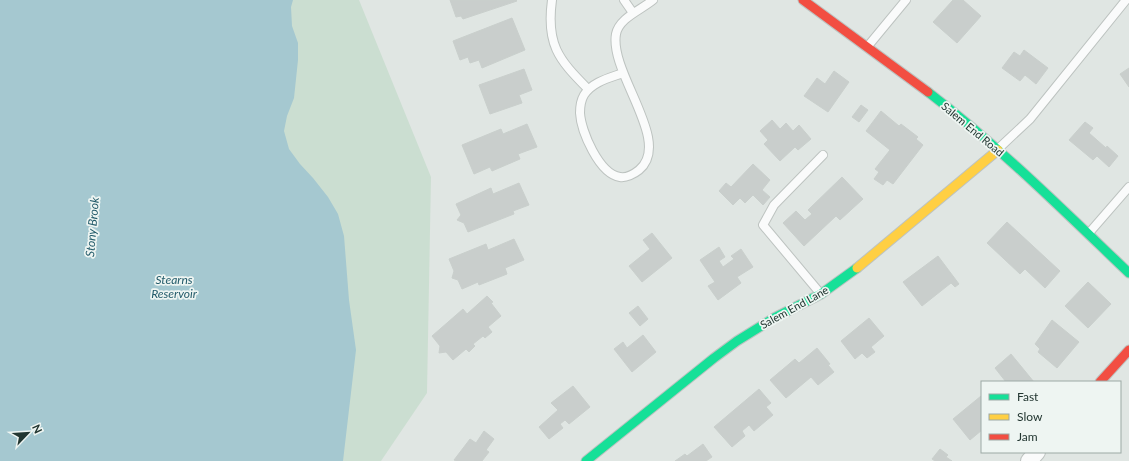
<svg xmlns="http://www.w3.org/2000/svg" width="1129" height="461" viewBox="0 0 1129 461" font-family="Lato,sans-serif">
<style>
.green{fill:#cbded1}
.water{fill:#a5c8d0}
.building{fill:#c9cecc;stroke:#c9cfcc}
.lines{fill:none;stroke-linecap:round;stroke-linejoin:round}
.lane-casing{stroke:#bdc3c0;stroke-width:10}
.street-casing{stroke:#bdc3c0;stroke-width:18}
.fast-casing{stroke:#bdc3c1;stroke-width:11}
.slow-casing{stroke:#bdc3c1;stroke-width:11}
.jam-casing{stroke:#bdc3c1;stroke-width:11}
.lane{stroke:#fafbfb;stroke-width:8}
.street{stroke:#fafbfb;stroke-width:16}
.fast{stroke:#16e098;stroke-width:9}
.slow{stroke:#ffcf43;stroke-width:9}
.jam{stroke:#f24e42;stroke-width:9}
.labels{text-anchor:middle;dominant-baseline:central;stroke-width:3.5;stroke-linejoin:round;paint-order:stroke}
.street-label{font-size:11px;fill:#223631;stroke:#eef5f2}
.water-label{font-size:12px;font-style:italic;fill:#235b6a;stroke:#eef5f2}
</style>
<rect width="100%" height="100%" fill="#e0e6e3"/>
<path class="green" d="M 0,0 L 359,0 L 431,177 L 427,393 L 381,461 L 0,461 Z"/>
<path class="water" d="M 0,0 L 293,0 L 291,7 L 292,26 L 298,43 L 298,60 L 294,98 L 287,116 L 284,131 L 289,149 L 300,164 L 313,178 L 328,197 L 338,214 L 344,236 L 349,300 L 356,350 L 343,461 L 0,461 Z"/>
<path class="building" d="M 450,0 L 516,0 L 517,1 L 463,19 L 461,16 L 456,17 Z
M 953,0 L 963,0 L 981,16 L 957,43 L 933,22 Z
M 512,18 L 525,50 L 482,68 L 479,60 L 470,63 L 468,57 L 460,60 L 453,41 Z
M 1024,50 L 1048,68 L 1036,84 L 1025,75 L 1020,81 L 1002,68 L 1014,52 L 1020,56 Z
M 1129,68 L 1129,87 L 1120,74 Z
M 524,69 L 532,90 L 519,95 L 522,103 L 490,114 L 479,85 Z
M 834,71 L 849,82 L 828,112 L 804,96 L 817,78 L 825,84 Z
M 861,105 L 868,110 L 859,122 L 852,117 Z
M 881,111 L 899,126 L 901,124 L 918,137 L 916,139 L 923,145 L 893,184 L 887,180 L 883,185 L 874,179 L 879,172 L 875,169 L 890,150 L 866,131 Z
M 772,120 L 780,129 L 786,123 L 793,131 L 799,125 L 811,139 L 798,150 L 795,147 L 780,161 L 764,144 L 768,140 L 760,131 Z
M 1085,122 L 1093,128 L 1089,133 L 1106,148 L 1107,146 L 1118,156 L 1109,167 L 1097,156 L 1093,160 L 1069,140 Z
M 527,124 L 537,147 L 518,154 L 520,159 L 492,171 L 490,167 L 474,174 L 462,145 L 501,129 L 503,134 Z
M 753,164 L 770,180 L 762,190 L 770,197 L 763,205 L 753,195 L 745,203 L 740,198 L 733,205 L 719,191 L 726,183 L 731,187 Z
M 842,177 L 863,199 L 840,220 L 836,216 L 804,246 L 783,223 L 796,211 L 805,220 L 812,214 L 808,210 Z
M 519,183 L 529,205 L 513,211 L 514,214 L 468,232 L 464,223 L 457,220 L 461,215 L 456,204 L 491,188 L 493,194 Z
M 1007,222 L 1060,271 L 1045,288 L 1025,269 L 1020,274 L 987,243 Z
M 652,233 L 672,258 L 642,282 L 629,266 L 650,249 L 643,240 Z
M 514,239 L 524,260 L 505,268 L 507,274 L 479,285 L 478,282 L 462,289 L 458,280 L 452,278 L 454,271 L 449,259 L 486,244 L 488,250 Z
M 719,247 L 725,257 L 719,261 L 723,267 L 734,259 L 731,256 L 741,249 L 753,267 L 737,277 L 741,283 L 718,300 L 708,286 L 715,282 L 700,260 Z
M 938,256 L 959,284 L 955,287 L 951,283 L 922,306 L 903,282 Z
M 1088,282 L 1111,304 L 1088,328 L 1065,306 Z
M 487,296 L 493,302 L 491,303 L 501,316 L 488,327 L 492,332 L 485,338 L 483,336 L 473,344 L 475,346 L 469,352 L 466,349 L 453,360 L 446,352 L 439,353 L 440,346 L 432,336 L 463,309 L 467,314 Z
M 638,306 L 648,319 L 640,326 L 629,313 Z
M 869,318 L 884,336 L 871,347 L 875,352 L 867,358 L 862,353 L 855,359 L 841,341 Z
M 1052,320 L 1079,342 L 1057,368 L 1038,352 L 1040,349 L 1035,344 Z
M 643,335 L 656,352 L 632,372 L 614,349 L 623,342 L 627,348 Z
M 817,348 L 830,364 L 828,365 L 834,372 L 818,385 L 811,377 L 786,398 L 770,380 L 795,359 L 799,363 Z
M 1011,354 L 1034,382 L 1006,382 L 995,368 Z
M 573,386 L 590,407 L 569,424 L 565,420 L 560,424 L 563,428 L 549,439 L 539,427 L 558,410 L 551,403 Z
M 759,389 L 771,403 L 766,407 L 773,415 L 754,431 L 749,425 L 742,431 L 745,436 L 732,447 L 714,427 Z
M 981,396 L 982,398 L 982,430 L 970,440 L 953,419 Z
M 484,431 L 494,439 L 486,450 L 489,452 L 482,461 L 456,461 L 454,460 L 470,439 L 476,443 Z
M 703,444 L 712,457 L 706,461 L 675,461 L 685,454 L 687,456 Z
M 940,449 L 948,455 L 946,457 L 952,461 L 935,461 L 932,459 Z"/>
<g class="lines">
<defs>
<path id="lane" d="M 552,0 C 546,44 558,59 588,89
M 624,0 L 633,13
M 868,46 L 906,0
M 623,73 C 609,78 592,82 584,95 C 581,100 580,107 580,113 C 581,131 599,174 620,177 C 626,178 634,174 639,170 C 673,142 609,73 616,34 C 619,18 641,10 653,0
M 998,149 L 1030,119 L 1126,0
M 1089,233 L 1129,187
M 820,293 L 763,225 L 774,205 L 823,155"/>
<path id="street" d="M 1029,461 L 1037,452"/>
<path id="fast" d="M 928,92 C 1000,147 1064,211 1129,273
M 586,461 L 714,358 L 737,341 L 774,318 L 821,294 L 857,268"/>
<path id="slow" d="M 857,268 L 998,150"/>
<path id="jam" d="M 803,0 L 928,92
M 1100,382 L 1129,350"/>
</defs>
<use href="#lane" class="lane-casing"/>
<use href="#street" class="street-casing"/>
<use href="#fast" class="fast-casing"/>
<use href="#slow" class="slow-casing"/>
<use href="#jam" class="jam-casing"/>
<use href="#lane" class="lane"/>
<use href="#street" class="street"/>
<use href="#fast" class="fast"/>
<use href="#slow" class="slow"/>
<use href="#jam" class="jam"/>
</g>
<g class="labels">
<g class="street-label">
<text transform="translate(973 129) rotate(40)">Salem End Road</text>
<text transform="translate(794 307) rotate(-29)">Salem End Lane</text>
</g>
<g class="water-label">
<text transform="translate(92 227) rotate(-85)">Stony Brook</text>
<text x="174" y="279">Stearns<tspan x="174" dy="14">Reservoir</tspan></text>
</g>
</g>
<rect x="981" y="381" width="140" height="72" fill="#eef5f2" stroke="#9ca9a5"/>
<rect x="989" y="394" width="20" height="6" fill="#16e098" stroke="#9ca9a5"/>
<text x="1017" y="401" font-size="12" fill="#223631">Fast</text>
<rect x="989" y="414" width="20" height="6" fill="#ffcf43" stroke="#9ca9a5"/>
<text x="1017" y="421" font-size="12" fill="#223631">Slow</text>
<rect x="989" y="434" width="20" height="6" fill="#f24e42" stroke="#9ca9a5"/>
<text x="1017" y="441" font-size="12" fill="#223631">Jam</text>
<g transform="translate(28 433) rotate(65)" stroke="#eef5f2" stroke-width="3" paint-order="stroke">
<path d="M0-3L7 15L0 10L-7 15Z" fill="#223631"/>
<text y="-6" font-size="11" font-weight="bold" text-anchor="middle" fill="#223631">N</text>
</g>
</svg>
